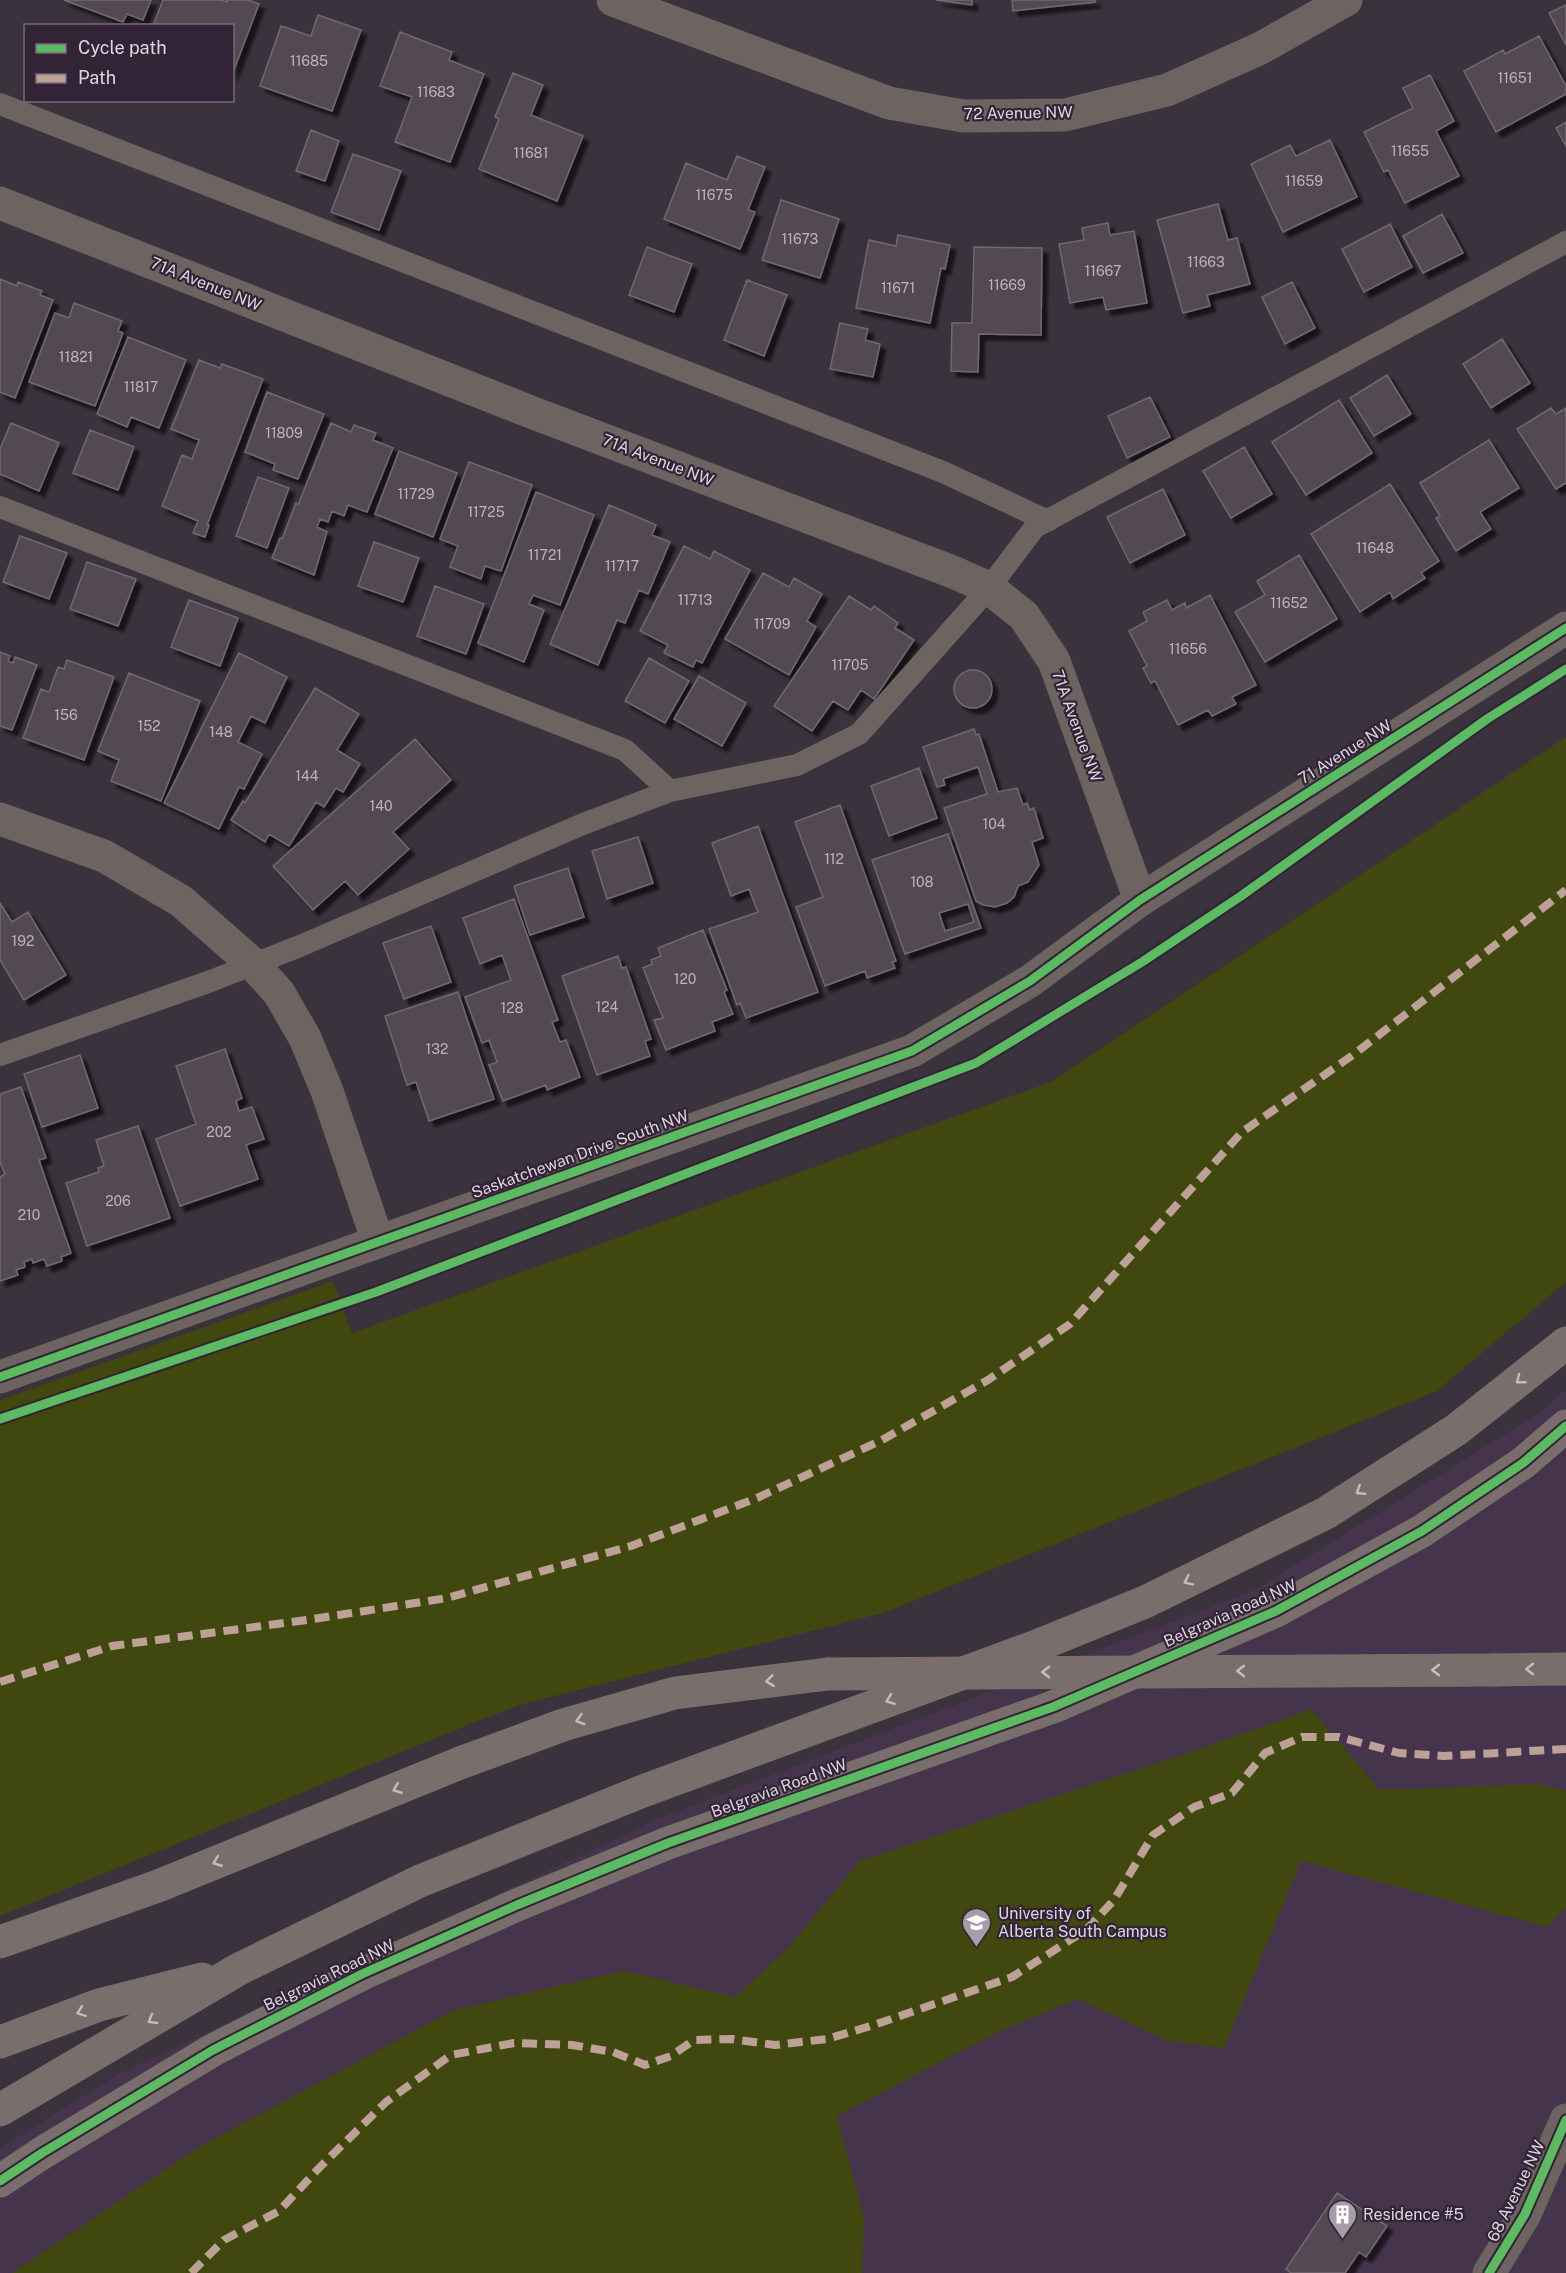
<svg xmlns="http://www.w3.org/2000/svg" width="1566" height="2273" viewBox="0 0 1566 2273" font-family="'Public Sans',sans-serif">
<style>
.built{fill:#45344b}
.green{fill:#40470f}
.building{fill:#524a53;stroke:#716871;stroke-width:1.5;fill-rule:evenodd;filter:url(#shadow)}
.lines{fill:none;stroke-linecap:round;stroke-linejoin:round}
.lane{stroke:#6d6361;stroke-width:22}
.street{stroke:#6d6361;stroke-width:33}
.secondary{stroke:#796e6b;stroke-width:33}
.secondary-bridge{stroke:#796e6b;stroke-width:33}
.quiet{stroke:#bda197;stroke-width:8;stroke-dasharray:15 8;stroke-linecap:butt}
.cycleway-casing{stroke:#322336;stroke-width:13}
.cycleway{stroke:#5cba63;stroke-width:9}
.oneway{stroke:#c6bcc4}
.labels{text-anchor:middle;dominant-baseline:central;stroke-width:4.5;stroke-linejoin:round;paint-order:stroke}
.number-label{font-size:14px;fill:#bcb3be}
.street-label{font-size:16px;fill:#dfd6e2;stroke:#322336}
.poi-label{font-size:16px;fill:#dfd6e2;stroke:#322336;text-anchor:start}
</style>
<defs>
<filter id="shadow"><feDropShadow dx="5.5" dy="5.5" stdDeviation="1.5" flood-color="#0009"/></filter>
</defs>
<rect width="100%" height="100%" fill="#3a323c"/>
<path class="built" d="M 1566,1389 L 1566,2273 L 0,2273 L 0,2148 L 119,2074 L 657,1819 L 1255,1590 L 1542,1411 Z"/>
<path class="green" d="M 1566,737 L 1566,1282 L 1437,1391 L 883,1613 L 523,1704 L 485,1718 L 0,1916 L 0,1400 L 333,1281 L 352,1333 L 1051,1082 Z
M 1311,1709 L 1380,1790 L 1539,1784 L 1566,1791 L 1566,1907 L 1547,1927 L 1301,1861 L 1224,2048 L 1168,2041 L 1078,1999 L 998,2032 L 837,2116 L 864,2217 L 862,2273 L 12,2273 L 199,2147 L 454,2010 L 624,1971 L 735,1997 L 789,1947 L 860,1861 L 1200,1749 Z"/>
<path class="building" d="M 64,0 L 151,0 L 143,20 L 127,14 L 123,22 Z
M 163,0 L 221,0 L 227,2 L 227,0 L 248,0 L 259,4 L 232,75 L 232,26 L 153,26 Z
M 936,0 L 972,0 L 972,5 Z
M 1012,0 L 1095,0 L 1095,2 L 1013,11 Z
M 1566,5 L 1566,45 L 1549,13 Z
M 318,15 L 361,30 L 332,111 L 260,86 L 281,26 L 311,36 Z
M 400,32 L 452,52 L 449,60 L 484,74 L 450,162 L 395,142 L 412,97 L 380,86 Z
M 1539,36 L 1566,86 L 1566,94 L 1496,132 L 1464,71 L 1503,50 L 1505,54 Z
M 513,73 L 543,85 L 531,115 L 583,136 L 557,201 L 479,169 L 499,119 L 495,117 Z
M 1430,75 L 1454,121 L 1436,131 L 1459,176 L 1405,203 L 1388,170 L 1384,172 L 1364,132 L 1413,108 L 1403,88 Z
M 1566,122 L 1566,146 L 1556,128 Z
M 311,130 L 339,141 L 325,181 L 296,171 Z
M 1330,140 L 1357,197 L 1283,232 L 1251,164 L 1290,145 L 1296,156 Z
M 353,154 L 401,171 L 379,230 L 331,212 Z
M 737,156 L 765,167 L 748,210 L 755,212 L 740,249 L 664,219 L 686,163 L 727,180 Z
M 781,200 L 839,219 L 820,278 L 762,260 Z
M 1218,204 L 1228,240 L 1237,238 L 1250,284 L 1207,295 L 1210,306 L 1183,313 L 1157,220 Z
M 1442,214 L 1463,253 L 1423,273 L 1403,236 Z
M 1108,223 L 1110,235 L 1134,231 L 1147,303 L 1106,310 L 1103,297 L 1070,303 L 1059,244 L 1084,240 L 1082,228 Z
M 1390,224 L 1412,267 L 1364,292 L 1342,249 Z
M 898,235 L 950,245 L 945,269 L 941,268 L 930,323 L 856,308 L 869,240 L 896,246 Z
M 647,247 L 692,264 L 674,312 L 629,295 Z
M 974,247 L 1042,248 L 1041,335 L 979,334 L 978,372 L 951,371 L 952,323 L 972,323 Z
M 0,279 L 17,286 L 18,282 L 42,291 L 40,295 L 53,300 L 15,398 L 0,392 Z
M 747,280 L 787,295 L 764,356 L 724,340 Z
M 1292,282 L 1315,328 L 1285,344 L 1262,297 Z
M 74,303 L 122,321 L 118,331 L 123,333 L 95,406 L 29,382 L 55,313 L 69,318 Z
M 840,323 L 868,329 L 865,340 L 880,344 L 873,377 L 830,369 Z
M 128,337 L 186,360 L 159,428 L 131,417 L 127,427 L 97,414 Z
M 1502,339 L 1530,383 L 1491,408 L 1463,364 Z
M 199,360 L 220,368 L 222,364 L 263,379 L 207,525 L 209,525 L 205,537 L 193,533 L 198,521 L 162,506 L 182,455 L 192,459 L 199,440 L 171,429 Z
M 1387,375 L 1411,414 L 1374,436 L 1350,398 Z
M 267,392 L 324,414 L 298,479 L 273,470 L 275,464 L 245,452 Z
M 1150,397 L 1170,437 L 1127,458 L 1108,416 Z
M 1339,400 L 1372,453 L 1306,495 L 1272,442 Z
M 1551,408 L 1556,414 L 1566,408 L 1566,483 L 1556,489 L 1517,429 Z
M 11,423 L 59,443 L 39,491 L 0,474 L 0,449 Z
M 331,423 L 351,432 L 354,425 L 376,433 L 373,440 L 393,448 L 367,512 L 348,505 L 344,516 L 332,511 L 328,522 L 320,519 L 317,527 L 327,532 L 314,575 L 272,558 L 280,538 L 282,539 L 296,503 L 298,505 Z
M 90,430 L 134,447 L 118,490 L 73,473 Z
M 1489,440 L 1519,488 L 1480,512 L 1491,529 L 1456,551 L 1436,518 L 1440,516 L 1420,483 Z
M 1244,447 L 1272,494 L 1231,518 L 1203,471 Z
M 399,451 L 457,473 L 433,537 L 375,514 Z
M 469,462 L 532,485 L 501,571 L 485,566 L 481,579 L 450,567 L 458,546 L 440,539 Z
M 258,477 L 289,488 L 267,548 L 236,536 Z
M 1390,484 L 1439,561 L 1421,573 L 1425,578 L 1393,599 L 1390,592 L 1360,612 L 1311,534 Z
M 1163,489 L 1185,535 L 1130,563 L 1107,517 Z
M 536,492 L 594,515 L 560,605 L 533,595 L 529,604 L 544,610 L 524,662 L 478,643 Z
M 609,505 L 656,525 L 652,535 L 670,542 L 648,594 L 639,590 L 625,623 L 617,620 L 598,665 L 550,644 Z
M 20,536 L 67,553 L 49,599 L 3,582 Z
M 374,542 L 419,558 L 403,602 L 358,586 Z
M 684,546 L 710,559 L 714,551 L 750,570 L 702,663 L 696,660 L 693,667 L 664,653 L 668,645 L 640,631 Z
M 1299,555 L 1337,619 L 1265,662 L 1235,612 L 1265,595 L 1257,581 Z
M 87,562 L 136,579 L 118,626 L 70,609 Z
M 763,573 L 789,587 L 794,578 L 822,594 L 807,621 L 816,627 L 789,675 L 725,639 Z
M 435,586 L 484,604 L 466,654 L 417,636 Z
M 1210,595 L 1256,685 L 1232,697 L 1236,704 L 1212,716 L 1208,710 L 1178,725 L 1155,681 L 1151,683 L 1143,668 L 1147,666 L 1129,631 L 1147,621 L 1143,612 L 1167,600 L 1172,610 L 1185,603 L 1186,608 Z
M 849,596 L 871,610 L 874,606 L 898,623 L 895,628 L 914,640 L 874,699 L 861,690 L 848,710 L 833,701 L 812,731 L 774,706 Z
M 189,600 L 238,618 L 220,666 L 171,647 Z
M 0,652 L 10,656 L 8,661 L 13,663 L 15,657 L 37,665 L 12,730 L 0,726 Z
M 239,653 L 287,677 L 265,723 L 251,716 L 238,742 L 262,754 L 244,789 L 239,787 L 219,829 L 164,803 Z
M 649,658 L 689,681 L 665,723 L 625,701 Z
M 67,660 L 114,677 L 84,760 L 23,738 L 41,689 L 49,692 L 58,667 L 64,669 Z
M954 689a19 19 0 1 1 38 0a19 19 0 1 1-38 0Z
M 129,673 L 200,701 L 161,801 L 111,781 L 119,760 L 98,751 Z
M 699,676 L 746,703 L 722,746 L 674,719 Z
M 315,688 L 359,714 L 337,750 L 360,764 L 343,792 L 336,788 L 324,807 L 316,802 L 289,846 L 269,834 L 265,842 L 231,820 L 243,801 L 245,803 Z
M 974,729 L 976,735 L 979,734 L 998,792 L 1017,788 L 1023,805 L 1027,803 L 1030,810 L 1034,808 L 1043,838 L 1032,842 L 1039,865 L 1028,882 L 1018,886 L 1014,897 L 1007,903 L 995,907 L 983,905 L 976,901 L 944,808 L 987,794 L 978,767 L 943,779 L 945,785 L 937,787 L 923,747 Z
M 415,739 L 451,780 L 393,832 L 409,849 L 358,895 L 345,881 L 313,910 L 273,866 Z
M 919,768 L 937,818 L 889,836 L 871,786 Z
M 840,805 L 896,961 L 892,962 L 895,968 L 867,978 L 865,971 L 825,986 L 796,907 L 823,897 L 795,822 Z
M 758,826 L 818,992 L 746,1018 L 740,1003 L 737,1005 L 709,929 L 758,912 L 749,889 L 731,896 L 712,843 Z
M 948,834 L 981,928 L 905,954 L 872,860 ZM 968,904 L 974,922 L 945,931 L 939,913 Z
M 638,837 L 653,883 L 607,899 L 592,851 Z
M 568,868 L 584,917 L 530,935 L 514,886 Z
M 514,899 L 558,1020 L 552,1022 L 560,1042 L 566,1040 L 580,1077 L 547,1090 L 546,1085 L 503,1101 L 489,1065 L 497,1062 L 489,1040 L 482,1043 L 465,997 L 511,980 L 502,955 L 480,964 L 463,918 Z
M 0,903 L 12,922 L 28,912 L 66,975 L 24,1000 L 0,960 Z
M 431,926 L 451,982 L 404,999 L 383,943 Z
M 703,930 L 727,990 L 724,992 L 733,1014 L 712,1022 L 715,1031 L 666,1050 L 654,1020 L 663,1018 L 643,968 L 652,964 L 651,960 L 661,956 L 658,948 Z
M 618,956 L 622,968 L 626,967 L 651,1039 L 645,1041 L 650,1056 L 597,1075 L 562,976 Z
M 458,992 L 494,1099 L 429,1121 L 416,1082 L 407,1085 L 385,1016 Z
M 225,1049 L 242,1098 L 236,1101 L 239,1111 L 252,1107 L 264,1139 L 246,1145 L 258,1179 L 180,1206 L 156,1139 L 196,1124 L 176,1066 Z
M 80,1055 L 98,1108 L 42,1127 L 24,1074 Z
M 21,1087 L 46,1158 L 39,1160 L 71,1253 L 61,1257 L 62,1261 L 47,1266 L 44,1259 L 33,1263 L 32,1259 L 24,1262 L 25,1267 L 16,1270 L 18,1275 L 0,1281 L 0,1177 L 5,1174 L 0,1162 L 0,1094 Z
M 138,1126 L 170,1218 L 87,1246 L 66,1183 L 99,1172 L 98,1168 L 104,1166 L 96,1140 Z
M 1337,2193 L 1387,2226 L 1366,2257 L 1359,2252 L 1345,2273 L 1291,2273 L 1286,2269 Z"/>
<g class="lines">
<path class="lane" d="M 0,104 L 943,472 L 1048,521
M 0,507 L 625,750 L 670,791
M 0,1055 L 211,981 L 300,946 L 583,824 L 670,791 L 797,765 L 859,734 L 989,588 L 1035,527 L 1566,242"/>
<path class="street" d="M 613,0 L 889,103 L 963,116 L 1065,115 L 1167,90 L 1261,48 L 1346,0
M 0,203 L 536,414 L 953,572 L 989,588 L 1024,616 L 1054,661 L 1140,900
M 0,819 L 104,856 L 181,901 L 253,964 L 279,993 L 305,1038 L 327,1091 L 378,1242
M 0,1377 L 912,1051 L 1030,981 L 1140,900 L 1566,628
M 1489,2273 L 1525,2214 L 1566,2120"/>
<path class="secondary" d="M 1495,1670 L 1566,1669
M 0,1942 L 158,1886 L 460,1763 L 563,1725 L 675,1693 L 828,1674
M 0,2042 L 99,2005 L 202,1979
M 0,2110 L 239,1969 L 420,1881 L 643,1791 L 1034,1647 L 1145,1602 L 1326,1513 L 1456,1430 L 1566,1343
M 0,2181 L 42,2153 L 213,2050 L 362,1974 L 517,1905 L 668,1843 L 1053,1707 L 1276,1611 L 1422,1531 L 1523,1463 L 1566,1426"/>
<path class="secondary-bridge" d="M 828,1674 L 1495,1670"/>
<path class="quiet" d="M 0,1682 L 112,1646 L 307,1620 L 447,1598 L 631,1546 L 757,1498 L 882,1440 L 988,1380 L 1070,1324 L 1242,1132 L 1353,1055 L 1566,890
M 191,2273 L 224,2240 L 279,2211 L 319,2168 L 386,2102 L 451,2055 L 514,2043 L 572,2045 L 613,2052 L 645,2065 L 671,2056 L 694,2040 L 732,2039 L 775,2045 L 827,2039 L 874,2025 L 1012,1977 L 1086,1930 L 1114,1900 L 1153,1835 L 1194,1807 L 1232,1793 L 1265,1753 L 1302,1737 L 1339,1737 L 1399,1753 L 1444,1756 L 1566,1749"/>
<defs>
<path id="cycleway" d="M 0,1377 L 912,1051 L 1030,981 L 1140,900 L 1566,628
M 0,1419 L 376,1292 L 976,1063 L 1142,962 L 1241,896 L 1487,719 L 1566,669
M 0,2181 L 42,2153 L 213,2050 L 362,1974 L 517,1905 L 668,1843 L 1053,1707 L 1276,1611 L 1422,1531 L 1523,1463 L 1566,1426
M 1489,2273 L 1525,2214 L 1566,2120"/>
</defs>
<use href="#cycleway" class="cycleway-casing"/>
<use href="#cycleway" class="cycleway"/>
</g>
<defs><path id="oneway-chevron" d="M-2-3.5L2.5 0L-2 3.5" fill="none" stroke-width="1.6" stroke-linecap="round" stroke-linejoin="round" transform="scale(1.5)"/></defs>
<g class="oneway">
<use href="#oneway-chevron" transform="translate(1520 1380) rotate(142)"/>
<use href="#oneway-chevron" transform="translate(1360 1491) rotate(148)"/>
<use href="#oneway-chevron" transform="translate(1188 1581) rotate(154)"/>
<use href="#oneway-chevron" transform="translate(1530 1669) rotate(180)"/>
<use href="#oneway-chevron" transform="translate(1436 1670) rotate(180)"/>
<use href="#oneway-chevron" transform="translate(1241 1671) rotate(180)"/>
<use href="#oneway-chevron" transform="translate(1046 1672) rotate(180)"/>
<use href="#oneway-chevron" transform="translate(770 1681) rotate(173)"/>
<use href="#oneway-chevron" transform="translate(890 1700) rotate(160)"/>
<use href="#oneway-chevron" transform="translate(580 1720) rotate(164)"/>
<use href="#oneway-chevron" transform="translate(397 1789) rotate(158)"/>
<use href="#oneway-chevron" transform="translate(217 1862) rotate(158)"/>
<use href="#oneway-chevron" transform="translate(81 2012) rotate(159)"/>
<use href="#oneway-chevron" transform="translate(152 2020) rotate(150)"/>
</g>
<defs>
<symbol id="university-pin" viewBox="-11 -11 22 30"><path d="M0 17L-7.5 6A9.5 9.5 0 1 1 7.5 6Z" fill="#a59da8" stroke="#322336"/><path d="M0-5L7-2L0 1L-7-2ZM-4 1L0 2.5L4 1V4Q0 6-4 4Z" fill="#fff"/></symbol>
<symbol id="building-pin" viewBox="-11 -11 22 30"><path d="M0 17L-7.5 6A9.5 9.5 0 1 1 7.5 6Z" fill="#a59da8" stroke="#322336"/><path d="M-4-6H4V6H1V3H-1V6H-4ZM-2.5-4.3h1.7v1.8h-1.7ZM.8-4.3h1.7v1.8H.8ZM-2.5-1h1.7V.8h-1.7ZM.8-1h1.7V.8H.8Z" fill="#fff"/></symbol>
</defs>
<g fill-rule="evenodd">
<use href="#university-pin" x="960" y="1906" width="33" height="45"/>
<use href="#building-pin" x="1326" y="2198" width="33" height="45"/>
</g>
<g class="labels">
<g class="number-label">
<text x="309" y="61">11685</text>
<text x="1515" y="78">11651</text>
<text x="436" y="92">11683</text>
<text x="1410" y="151">11655</text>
<text x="531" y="153">11681</text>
<text x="1304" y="181">11659</text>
<text x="714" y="195">11675</text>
<text x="800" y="239">11673</text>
<text x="1206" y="262">11663</text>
<text x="1103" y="271">11667</text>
<text x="1007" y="285">11669</text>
<text x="898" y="288">11671</text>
<text x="76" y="357">11821</text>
<text x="141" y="387">11817</text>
<text x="284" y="433">11809</text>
<text x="416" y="494">11729</text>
<text x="486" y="512">11725</text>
<text x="1375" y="548">11648</text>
<text x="545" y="555">11721</text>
<text x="622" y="566">11717</text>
<text x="695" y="600">11713</text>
<text x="1289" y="603">11652</text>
<text x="772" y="624">11709</text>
<text x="1188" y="649">11656</text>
<text x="850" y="665">11705</text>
<text x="66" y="715">156</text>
<text x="149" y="726">152</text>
<text x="221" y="732">148</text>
<text x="307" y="776">144</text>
<text x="381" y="806">140</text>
<text x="994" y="824">104</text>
<text x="834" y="859">112</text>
<text x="922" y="882">108</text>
<text x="23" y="941">192</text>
<text x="685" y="979">120</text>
<text x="607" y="1007">124</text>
<text x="512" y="1008">128</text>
<text x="437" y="1049">132</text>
<text x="219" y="1132">202</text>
<text x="118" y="1201">206</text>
<text x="29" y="1215">210</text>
</g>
<g class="street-label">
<text transform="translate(1018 113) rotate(-1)">72 Avenue NW</text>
<text transform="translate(206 284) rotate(22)">71A Avenue NW</text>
<text transform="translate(658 460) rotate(21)">71A Avenue NW</text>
<text transform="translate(1077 726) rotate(70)">71A Avenue NW</text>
<text transform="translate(1345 752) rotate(-32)">71 Avenue NW</text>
<text transform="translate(580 1154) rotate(-20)">Saskatchewan Drive South NW</text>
<text transform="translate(1230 1613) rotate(-24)">Belgravia Road NW</text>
<text transform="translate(779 1788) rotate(-20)">Belgravia Road NW</text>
<text transform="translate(329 1975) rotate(-26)">Belgravia Road NW</text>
<text transform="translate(1516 2191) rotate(-64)">68 Avenue NW</text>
</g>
<g class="poi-label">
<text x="998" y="1913">University of<tspan x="998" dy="18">Alberta South Campus</tspan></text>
<text x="1363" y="2214">Residence #5</text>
</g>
</g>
<rect x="24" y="24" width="210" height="78" fill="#322336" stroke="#776b7b" stroke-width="1.5"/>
<rect x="36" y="44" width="30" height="9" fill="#5cba63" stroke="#776b7b" stroke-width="1.5"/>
<text x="78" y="54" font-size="18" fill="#dfd6e2">Cycle path</text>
<rect x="36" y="74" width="30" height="9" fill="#bda197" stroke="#776b7b" stroke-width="1.5"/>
<text x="78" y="84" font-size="18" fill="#dfd6e2">Path</text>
</svg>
